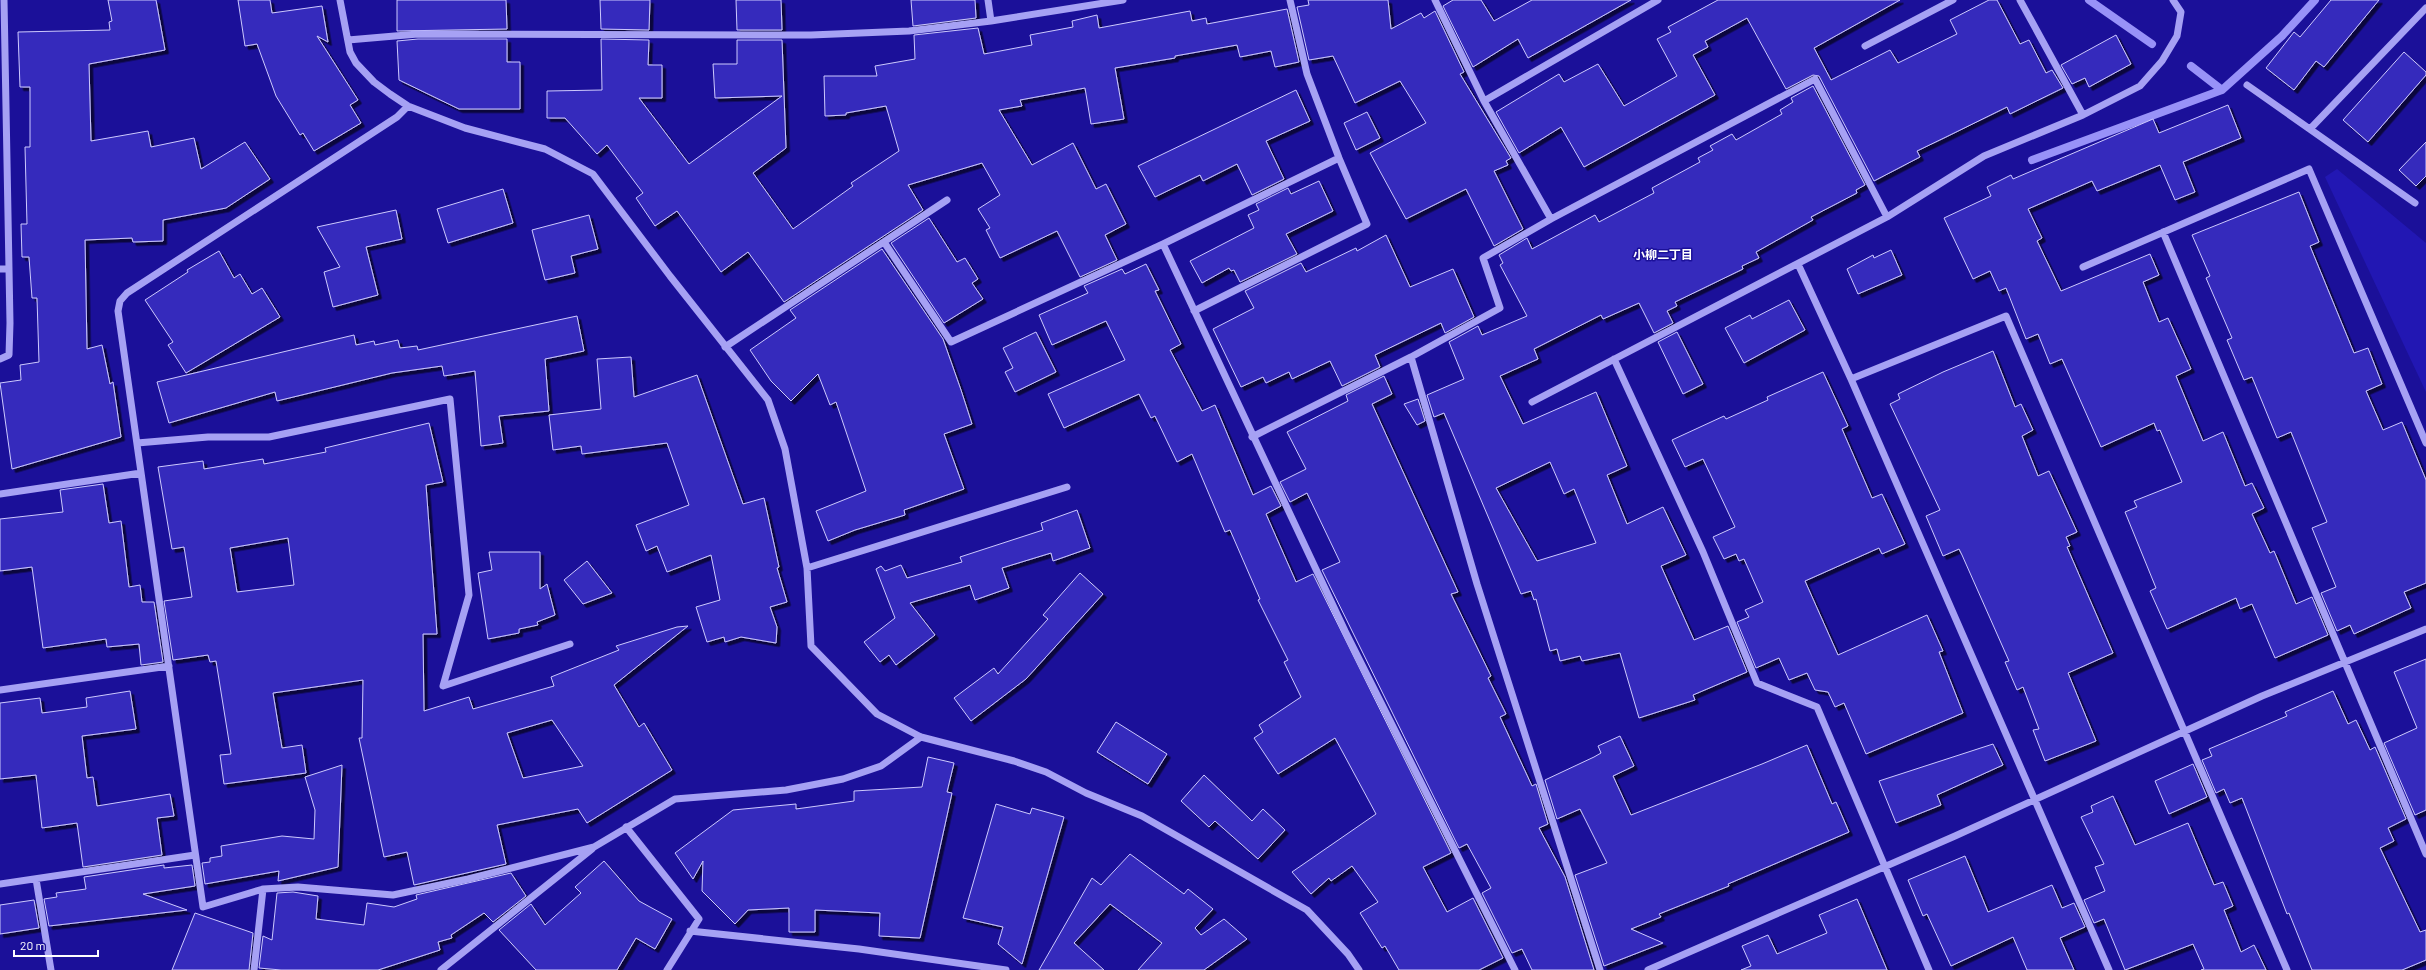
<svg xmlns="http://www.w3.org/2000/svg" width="2426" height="970" viewBox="0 0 2426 970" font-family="Barlow,'Noto Sans JP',sans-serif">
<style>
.green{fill:#2217b3}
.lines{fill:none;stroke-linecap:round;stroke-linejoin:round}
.stream{stroke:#9892f8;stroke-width:8}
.building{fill:#352bbc;stroke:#cdc9fe;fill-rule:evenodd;filter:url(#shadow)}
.minor{stroke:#a6a1f4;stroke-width:7}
.labels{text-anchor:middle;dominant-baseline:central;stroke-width:3;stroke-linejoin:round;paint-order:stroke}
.neighbourhood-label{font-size:12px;font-weight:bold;fill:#fff;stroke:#1b1099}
</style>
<defs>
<filter id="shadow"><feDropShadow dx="3.5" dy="3.5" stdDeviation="0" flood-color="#0009"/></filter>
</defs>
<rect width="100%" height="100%" fill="#1b1099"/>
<path class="green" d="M 2337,169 L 2426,243 L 2426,392 L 2325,177 Z"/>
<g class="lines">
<path class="stream" d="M 2089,0 L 2152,44
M 2191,66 L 2222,90
M 2032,160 L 2222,90 L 2282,36 L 2315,0"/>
</g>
<path class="building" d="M 108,0 L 156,0 L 165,50 L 89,64 L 91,141 L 148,131 L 151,147 L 194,138 L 201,169 L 245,142 L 270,179 L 226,208 L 163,220 L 163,241 L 133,242 L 132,238 L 85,240 L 87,349 L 102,345 L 110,384 L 113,382 L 121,437 L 12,469 L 0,383 L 21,380 L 20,365 L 39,362 L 37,298 L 32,298 L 29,257 L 22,257 L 21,224 L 27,224 L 25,147 L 30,147 L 30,87 L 20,87 L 18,32 L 110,30 L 109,22 L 112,21 Z
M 238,0 L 270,0 L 272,13 L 322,6 L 328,42 L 317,36 L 358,100 L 350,105 L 361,123 L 314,151 L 303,133 L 300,135 L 276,96 L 257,44 L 245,46 Z
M 397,0 L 506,0 L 507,29 L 397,31 Z
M 600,0 L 650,0 L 649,30 L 601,29 Z
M 736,0 L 781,0 L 782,30 L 737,30 Z
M 911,0 L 975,0 L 976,18 L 913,26 Z
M 1308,0 L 1388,0 L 1391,29 L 1421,13 L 1424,18 L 1435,11 L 1464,72 L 1460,74 L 1511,158 L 1506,161 L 1508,165 L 1494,171 L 1523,229 L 1494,246 L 1466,189 L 1406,219 L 1370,153 L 1426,123 L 1400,81 L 1355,103 L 1333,56 L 1309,60 L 1297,7 L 1309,5 Z
M 1453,0 L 1481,0 L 1494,21 L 1532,0 L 1631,0 L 1528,58 L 1518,39 L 1473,67 L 1443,6 Z
M 1718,0 L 1900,0 L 1814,48 L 1831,80 L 1890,50 L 1898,63 L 1957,34 L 1950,20 L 1989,0 L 1997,0 L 2020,44 L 2029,40 L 2046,73 L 2052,70 L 2063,88 L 2010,114 L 2007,107 L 1946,137 L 1917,151 L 1920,157 L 1874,181 L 1819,76 L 1813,75 L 1786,89 L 1747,18 L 1705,41 L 1708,47 L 1693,55 L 1715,95 L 1584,167 L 1561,127 L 1519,153 L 1496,112 L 1559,74 L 1564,82 L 1598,64 L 1624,106 L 1677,76 L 1657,39 L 1671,32 L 1668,27 Z
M 2331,0 L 2379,0 L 2324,67 L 2316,61 L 2294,90 L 2266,68 L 2294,32 L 2300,37 Z
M 1287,9 L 1299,62 L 1275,67 L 1271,51 L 1240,57 L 1237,45 L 1175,56 L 1175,58 L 1115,68 L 1124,119 L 1091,124 L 1085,88 L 1020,100 L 1022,106 L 999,110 L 1032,165 L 1073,143 L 1096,189 L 1106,184 L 1126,224 L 1105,235 L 1117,260 L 1080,277 L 1057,231 L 1000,258 L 986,230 L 990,228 L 978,209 L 1000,195 L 982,163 L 908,185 L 923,210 L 784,302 L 748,252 L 721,272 L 677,211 L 655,226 L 636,198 L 643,193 L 607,145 L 597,154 L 565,118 L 547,118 L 547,91 L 602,90 L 601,39 L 649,40 L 648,65 L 662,65 L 662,98 L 639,98 L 689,164 L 782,96 L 715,98 L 713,64 L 737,64 L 737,40 L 782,40 L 786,148 L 753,173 L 793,229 L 853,186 L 851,183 L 899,151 L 886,106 L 846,113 L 846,115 L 825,116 L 824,76 L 877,76 L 875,66 L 915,59 L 914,35 L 978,28 L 984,54 L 1032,45 L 1030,35 L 1073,27 L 1072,21 L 1097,15 L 1099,28 L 1190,11 L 1192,21 L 1206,18 L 1207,24 Z
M 2116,35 L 2131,64 L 2089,87 L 2085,78 L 2072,84 L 2061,65 Z
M 418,39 L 507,39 L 507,62 L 520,62 L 520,109 L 459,109 L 399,80 L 397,41 Z
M 2404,52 L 2426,72 L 2426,75 L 2368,142 L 2343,120 Z
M 1813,86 L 1865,185 L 1856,190 L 1857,193 L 1811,217 L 1813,220 L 1756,252 L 1759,258 L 1742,266 L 1743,269 L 1675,302 L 1677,306 L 1667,311 L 1673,323 L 1654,333 L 1639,303 L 1603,319 L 1601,315 L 1534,349 L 1538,359 L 1500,376 L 1523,424 L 1596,392 L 1627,466 L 1607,475 L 1627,524 L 1663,507 L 1686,555 L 1661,566 L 1694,640 L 1728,626 L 1747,672 L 1693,695 L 1695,700 L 1639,718 L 1620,653 L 1582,661 L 1580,656 L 1560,661 L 1557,649 L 1550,651 L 1536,599 L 1534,600 L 1531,591 L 1521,594 L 1444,413 L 1434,417 L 1427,395 L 1464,379 L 1449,342 L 1478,326 L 1482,335 L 1527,316 L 1500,265 L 1503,263 L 1499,255 L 1527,238 L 1532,249 L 1595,215 L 1599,222 L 1654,193 L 1652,188 L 1700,162 L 1698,158 L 1713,150 L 1710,146 L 1732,134 L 1736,140 L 1782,114 L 1780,110 L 1793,102 L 1791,98 ZM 1550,462 L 1564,494 L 1574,489 L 1596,543 L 1537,561 L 1496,488 Z
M 1296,90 L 1310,121 L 1266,141 L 1284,179 L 1252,195 L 1237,164 L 1203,181 L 1200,175 L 1155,197 L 1138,166 Z
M 2228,105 L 2241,138 L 2183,162 L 2195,192 L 2175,200 L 2160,165 L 2097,191 L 2092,181 L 2028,209 L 2042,238 L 2037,241 L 2061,291 L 2150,254 L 2159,275 L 2143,282 L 2159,322 L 2168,318 L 2191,369 L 2176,376 L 2203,441 L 2223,432 L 2245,486 L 2252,483 L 2264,508 L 2252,514 L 2270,553 L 2274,551 L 2296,604 L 2312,597 L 2328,635 L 2275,658 L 2252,604 L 2240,609 L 2236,598 L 2167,629 L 2150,591 L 2156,588 L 2125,512 L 2137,507 L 2134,501 L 2182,482 L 2160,430 L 2157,431 L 2154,423 L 2101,447 L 2062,359 L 2050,364 L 2038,334 L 2026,339 L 2006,288 L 1999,291 L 1990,271 L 1973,279 L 1944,218 L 1991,196 L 1987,187 L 2011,175 L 2013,179 L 2153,119 L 2159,133 Z
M 1367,112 L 1380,138 L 1356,150 L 1344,123 Z
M 2426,142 L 2426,176 L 2416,186 L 2399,170 Z
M 1319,181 L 1333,211 L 1286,234 L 1297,254 L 1240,282 L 1234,270 L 1231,271 L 1229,268 L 1202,283 L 1190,261 L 1254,228 L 1248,215 L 1259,210 L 1256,204 L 1288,188 L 1291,194 Z
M 503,189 L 513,223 L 448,243 L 437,209 Z
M 2299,192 L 2319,242 L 2310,246 L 2354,353 L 2368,348 L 2382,384 L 2366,391 L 2383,430 L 2402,422 L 2426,480 L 2426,583 L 2404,592 L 2411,608 L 2354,634 L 2350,625 L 2337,631 L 2321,593 L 2336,587 L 2312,528 L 2327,522 L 2291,432 L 2277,438 L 2252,377 L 2244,380 L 2227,340 L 2232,338 L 2206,278 L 2210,276 L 2192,235 Z
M 396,210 L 402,239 L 366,247 L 378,295 L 333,307 L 324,272 L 340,267 L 317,227 Z
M 589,215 L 598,249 L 571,256 L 575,273 L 545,280 L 532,230 Z
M 929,218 L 957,262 L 965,258 L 978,279 L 972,283 L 983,299 L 944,323 L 891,243 Z
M 1386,235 L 1410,287 L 1453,269 L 1474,317 L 1445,333 L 1441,323 L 1375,355 L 1380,367 L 1342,386 L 1330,361 L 1292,379 L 1289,372 L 1266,383 L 1263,377 L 1241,387 L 1213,329 L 1254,308 L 1245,291 L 1301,263 L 1306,272 L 1356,248 L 1357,251 Z
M 882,249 L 943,339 L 961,390 L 972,424 L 944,434 L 964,489 L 904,510 L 905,515 L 855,530 L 828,541 L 816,511 L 866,491 L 836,402 L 830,405 L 818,374 L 791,401 L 771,381 L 750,350 L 796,318 L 790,310 Z
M 1891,250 L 1902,275 L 1858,294 L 1847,269 L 1873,255 L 1874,258 Z
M 219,251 L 234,278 L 240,274 L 252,294 L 262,288 L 280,317 L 186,373 L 168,345 L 173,342 L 145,300 L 188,272 L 187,270 Z
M 1146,264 L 1159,290 L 1155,291 L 1181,344 L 1170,350 L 1202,411 L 1215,405 L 1253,495 L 1271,486 L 1281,506 L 1266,514 L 1296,582 L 1313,574 L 1451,853 L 1423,867 L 1447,912 L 1473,898 L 1503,958 L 1479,970 L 1399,970 L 1385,946 L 1382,948 L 1360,913 L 1378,902 L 1352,866 L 1331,881 L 1329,878 L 1311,894 L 1292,872 L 1376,814 L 1335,738 L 1278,774 L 1254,738 L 1263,732 L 1259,725 L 1301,697 L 1284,662 L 1288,660 L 1258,600 L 1260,599 L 1230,530 L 1225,532 L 1192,454 L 1177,462 L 1155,416 L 1151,418 L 1139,394 L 1064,428 L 1048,394 L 1125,360 L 1106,321 L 1052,345 L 1039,315 L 1088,293 L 1084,286 L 1122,269 L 1125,274 Z
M 1789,300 L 1805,330 L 1744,363 L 1725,328 L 1750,315 L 1752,319 Z
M 577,316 L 584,351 L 545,359 L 549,411 L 499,416 L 503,443 L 481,446 L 475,371 L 444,376 L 442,366 L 392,373 L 277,401 L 275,392 L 169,423 L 157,382 L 354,335 L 356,345 L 374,341 L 375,345 L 398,340 L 400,348 L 417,346 L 418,350 Z
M 1036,332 L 1056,372 L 1015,392 L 1005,372 L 1013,368 L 1003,348 Z
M 1677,332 L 1703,384 L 1683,394 L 1658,342 Z
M 1993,351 L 2015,407 L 2021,404 L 2033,430 L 2022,436 L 2038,476 L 2049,471 L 2077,532 L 2066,537 L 2070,546 L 2067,547 L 2113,653 L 2068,673 L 2096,741 L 2045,761 L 2033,730 L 2039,729 L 2023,687 L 2017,690 L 2005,662 L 2009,661 L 1962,555 L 1959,549 L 1943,556 L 1926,516 L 1940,510 L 1890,404 L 1900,399 L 1898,394 L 1943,372 Z
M 631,357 L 634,397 L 697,375 L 743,504 L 764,498 L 779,567 L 777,568 L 787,602 L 770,607 L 777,627 L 776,643 L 741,637 L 725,642 L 724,637 L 707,642 L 696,607 L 720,600 L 711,555 L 667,572 L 657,546 L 646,551 L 636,525 L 689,505 L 667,443 L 582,454 L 581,446 L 553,450 L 549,415 L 601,409 L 597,359 Z
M 1823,372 L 1848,426 L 1842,429 L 1872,498 L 1882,494 L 1905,544 L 1882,554 L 1879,548 L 1805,581 L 1838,655 L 1927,615 L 1943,651 L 1939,652 L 1963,713 L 1866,754 L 1844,703 L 1835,707 L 1828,692 L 1815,690 L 1807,673 L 1789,680 L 1779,658 L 1756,668 L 1737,622 L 1749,617 L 1745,610 L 1763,602 L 1744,559 L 1739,561 L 1736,554 L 1724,559 L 1713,537 L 1735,527 L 1703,459 L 1685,467 L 1672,440 L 1724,416 L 1726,419 L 1768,400 L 1767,397 Z
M 1384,376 L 1392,394 L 1372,404 L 1458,592 L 1451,594 L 1491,676 L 1488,678 L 1506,714 L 1500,717 L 1532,786 L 1536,784 L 1548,824 L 1539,828 L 1565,877 L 1594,970 L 1532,970 L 1522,949 L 1512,953 L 1482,893 L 1491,888 L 1467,844 L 1459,848 L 1322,570 L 1340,562 L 1307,493 L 1290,502 L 1280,482 L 1306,469 L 1287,432 L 1348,401 L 1346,395 Z
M 1418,399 L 1425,421 L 1417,425 L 1404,404 Z
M 429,423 L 443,482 L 426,485 L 437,634 L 423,634 L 424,711 L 469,697 L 473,709 L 554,686 L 551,677 L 619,650 L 616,646 L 677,627 L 688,626 L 614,685 L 639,727 L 644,723 L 672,770 L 587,823 L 578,809 L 497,825 L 506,864 L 414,885 L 407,852 L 384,857 L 359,738 L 362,738 L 363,680 L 273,693 L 282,748 L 302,745 L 306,773 L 224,784 L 220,755 L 231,754 L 216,661 L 210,662 L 208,655 L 173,660 L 164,601 L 192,597 L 184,547 L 172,549 L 158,467 L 203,461 L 204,469 L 263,459 L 264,464 L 326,452 L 325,448 ZM 288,538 L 294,585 L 237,592 L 230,548 ZM 552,720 L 583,766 L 523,778 L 507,733 Z
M 103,484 L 109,523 L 121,521 L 129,587 L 140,585 L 142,602 L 154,602 L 163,662 L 141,665 L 139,644 L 107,647 L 106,639 L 43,648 L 32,567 L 0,571 L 0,519 L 63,512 L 60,490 Z
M 1077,510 L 1090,548 L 1053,561 L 1051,553 L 1002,568 L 1009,588 L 975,600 L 970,585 L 910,603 L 935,635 L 896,665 L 889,655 L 880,662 L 864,642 L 895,618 L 876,569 L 881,566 L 885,571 L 901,565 L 907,578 L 962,562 L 960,557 L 1043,530 L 1041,523 Z
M 489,552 L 540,552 L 540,589 L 547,584 L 555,615 L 537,622 L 538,625 L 519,629 L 519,633 L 488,639 L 478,573 L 492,570 Z
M 587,561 L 612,593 L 583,604 L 564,580 Z
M 1080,573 L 1103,594 L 1026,679 L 971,721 L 954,698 L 994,668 L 998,674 L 1048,619 L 1043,615 Z
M 2426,659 L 2426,810 L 2415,815 L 2384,743 L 2417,728 L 2394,672 Z
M 130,691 L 136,729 L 82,736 L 87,778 L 93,777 L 97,806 L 170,794 L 174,816 L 157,818 L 162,855 L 83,867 L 77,823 L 42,828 L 36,775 L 0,779 L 0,703 L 40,698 L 42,713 L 87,707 L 86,698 Z
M 2333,691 L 2348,724 L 2356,720 L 2370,750 L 2375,747 L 2406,819 L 2388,828 L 2394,841 L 2380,848 L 2420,932 L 2426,930 L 2426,960 L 2402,970 L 2312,970 L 2289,913 L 2287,914 L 2242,798 L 2230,803 L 2224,789 L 2216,793 L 2202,760 L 2212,756 L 2209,749 L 2287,716 L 2285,712 Z
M 1116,722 L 1167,754 L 1148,784 L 1097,752 Z
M 1620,736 L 1634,766 L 1613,776 L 1631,815 L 1762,764 L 1807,745 L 1832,804 L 1836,802 L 1849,832 L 1728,884 L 1729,886 L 1659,914 L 1661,917 L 1631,929 L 1663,943 L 1604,966 L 1575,875 L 1607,863 L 1580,809 L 1557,819 L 1545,780 L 1594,757 L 1601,753 L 1598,746 Z
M 1993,744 L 2003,765 L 1937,795 L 1941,805 L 1896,823 L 1879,781 Z
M 928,757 L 954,763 L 947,792 L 952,793 L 920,938 L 879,936 L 880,913 L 815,910 L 815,932 L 789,932 L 789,908 L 748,910 L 735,924 L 702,891 L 703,861 L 693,879 L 675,853 L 733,810 L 796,804 L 796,809 L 854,801 L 854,791 L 922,787 Z
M 2193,764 L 2207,797 L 2169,814 L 2155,781 Z
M 342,765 L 338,867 L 278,881 L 279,871 L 205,884 L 202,863 L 210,862 L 210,858 L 222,856 L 221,846 L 282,836 L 314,839 L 315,810 L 305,777 Z
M 1204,775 L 1252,821 L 1263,809 L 1285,830 L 1258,859 L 1215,821 L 1209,827 L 1181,801 Z
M 2113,796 L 2135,845 L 2188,823 L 2214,885 L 2223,882 L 2233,906 L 2224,910 L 2241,952 L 2254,945 L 2266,970 L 2201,970 L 2204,969 L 2193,944 L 2125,970 L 2104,919 L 2094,923 L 2084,900 L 2105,891 L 2095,867 L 2104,864 L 2081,817 L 2093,812 L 2091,806 Z
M 996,804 L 1030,814 L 1032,808 L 1064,817 L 1022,964 L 998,944 L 1003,927 L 963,918 Z
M 1130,854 L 1184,894 L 1188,889 L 1213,909 L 1195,928 L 1201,935 L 1224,919 L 1247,939 L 1204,970 L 1138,970 L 1162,943 L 1110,904 L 1074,943 L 1104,970 L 1039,970 L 1092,878 L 1101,885 Z
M 1965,856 L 1988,912 L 2052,885 L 2062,908 L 2074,903 L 2085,927 L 2060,938 L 2074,970 L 2027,970 L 2013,937 L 1951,966 L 1927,914 L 1923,916 L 1908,880 Z
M 604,861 L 639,901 L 672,919 L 655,949 L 636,938 L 617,970 L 536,970 L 499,930 L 531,904 L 545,925 L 581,893 L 575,887 Z
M 164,865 L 164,868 L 192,865 L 195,886 L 143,894 L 187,910 L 49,926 L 44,899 L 57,897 L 56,893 L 86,889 L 84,877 Z
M 511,873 L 526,896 L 493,922 L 484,913 L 451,935 L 452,938 L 438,942 L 440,950 L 378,970 L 281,970 L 259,968 L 263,936 L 272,940 L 277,893 L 293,892 L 318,896 L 316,919 L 364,925 L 367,903 L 394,907 L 417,899 L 416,895 Z
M 1857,899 L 1887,970 L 1741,970 L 1751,966 L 1742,946 L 1768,935 L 1777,954 L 1827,933 L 1819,915 Z
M 34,900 L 39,928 L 0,934 L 0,905 Z
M 195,913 L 253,933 L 249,970 L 172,970 Z"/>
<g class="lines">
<path class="minor" d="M 340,0 L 350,52 L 356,63 L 374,82 L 390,94 L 408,106 L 465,128 L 545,149 L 593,174 L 670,276 L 768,400 L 785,449 L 807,568 L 811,646 L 877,714 L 921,737 L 1014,761 L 1046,772 L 1086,793 L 1142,816 L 1307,910 L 1348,954 L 1359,970
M 988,0 L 991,21
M 1435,0 L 1484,101 L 1551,219
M 2020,0 L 2083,115
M 348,40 L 418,34 L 811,35 L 909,31 L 991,21 L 1123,0
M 1865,46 L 1953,0
M 2247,85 L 2415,203
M 1484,101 L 1658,0
M 408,106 L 397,117 L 127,293 L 120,301 L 118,311 L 203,907 L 263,889 L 298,887 L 393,895 L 468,879 L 594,847 L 675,799 L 786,790 L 843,779 L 881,766 L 921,737
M 2310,129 L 2426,8
M 2163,232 L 2426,854
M 884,242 L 951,342 L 1163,244 L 1339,158
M 1163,244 L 1345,631 L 1515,970
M 1798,264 L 1851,379 L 2109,970
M 2083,267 L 2309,169 L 2426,443
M 0,269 L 9,269
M 1194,311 L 1367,224 L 1339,158 L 1307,74 L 1290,0
M 725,347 L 947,200
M 1411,357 L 1477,584 L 1600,970
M 0,359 L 9,355 L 10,323 L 4,0
M 1614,359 L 1703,552 L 1757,683 L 1817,707 L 1929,970
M 1851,379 L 2006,316 L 2287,970
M 1532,402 L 1887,217 L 1984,156 L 2083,115 L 2140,86 L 2162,61 L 2177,36 L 2181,12 L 2173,0
M 1252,437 L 1411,357 L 1500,308 L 1483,258 L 1551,219 L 1815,79 L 1887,217
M 137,443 L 208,437 L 269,437 L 450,399 L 469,595 L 443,686 L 570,644
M 0,494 L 141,473
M 807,568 L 1067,487
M 0,690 L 169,666
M 626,827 L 699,919 L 667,970
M 36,879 L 51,970
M 0,884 L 195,855
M 690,931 L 859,949 L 1006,970
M 254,970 L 263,889
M 441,970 L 592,849
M 1648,970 L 1955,836 L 2262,696 L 2426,629"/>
</g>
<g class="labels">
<g class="neighbourhood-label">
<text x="1663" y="254">小柳二丁目</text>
</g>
</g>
<path d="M14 950v6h84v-6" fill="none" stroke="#ffffff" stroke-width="2"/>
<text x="20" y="950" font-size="12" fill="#ffffff" stroke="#1b1099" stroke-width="3" paint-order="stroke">20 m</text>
</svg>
